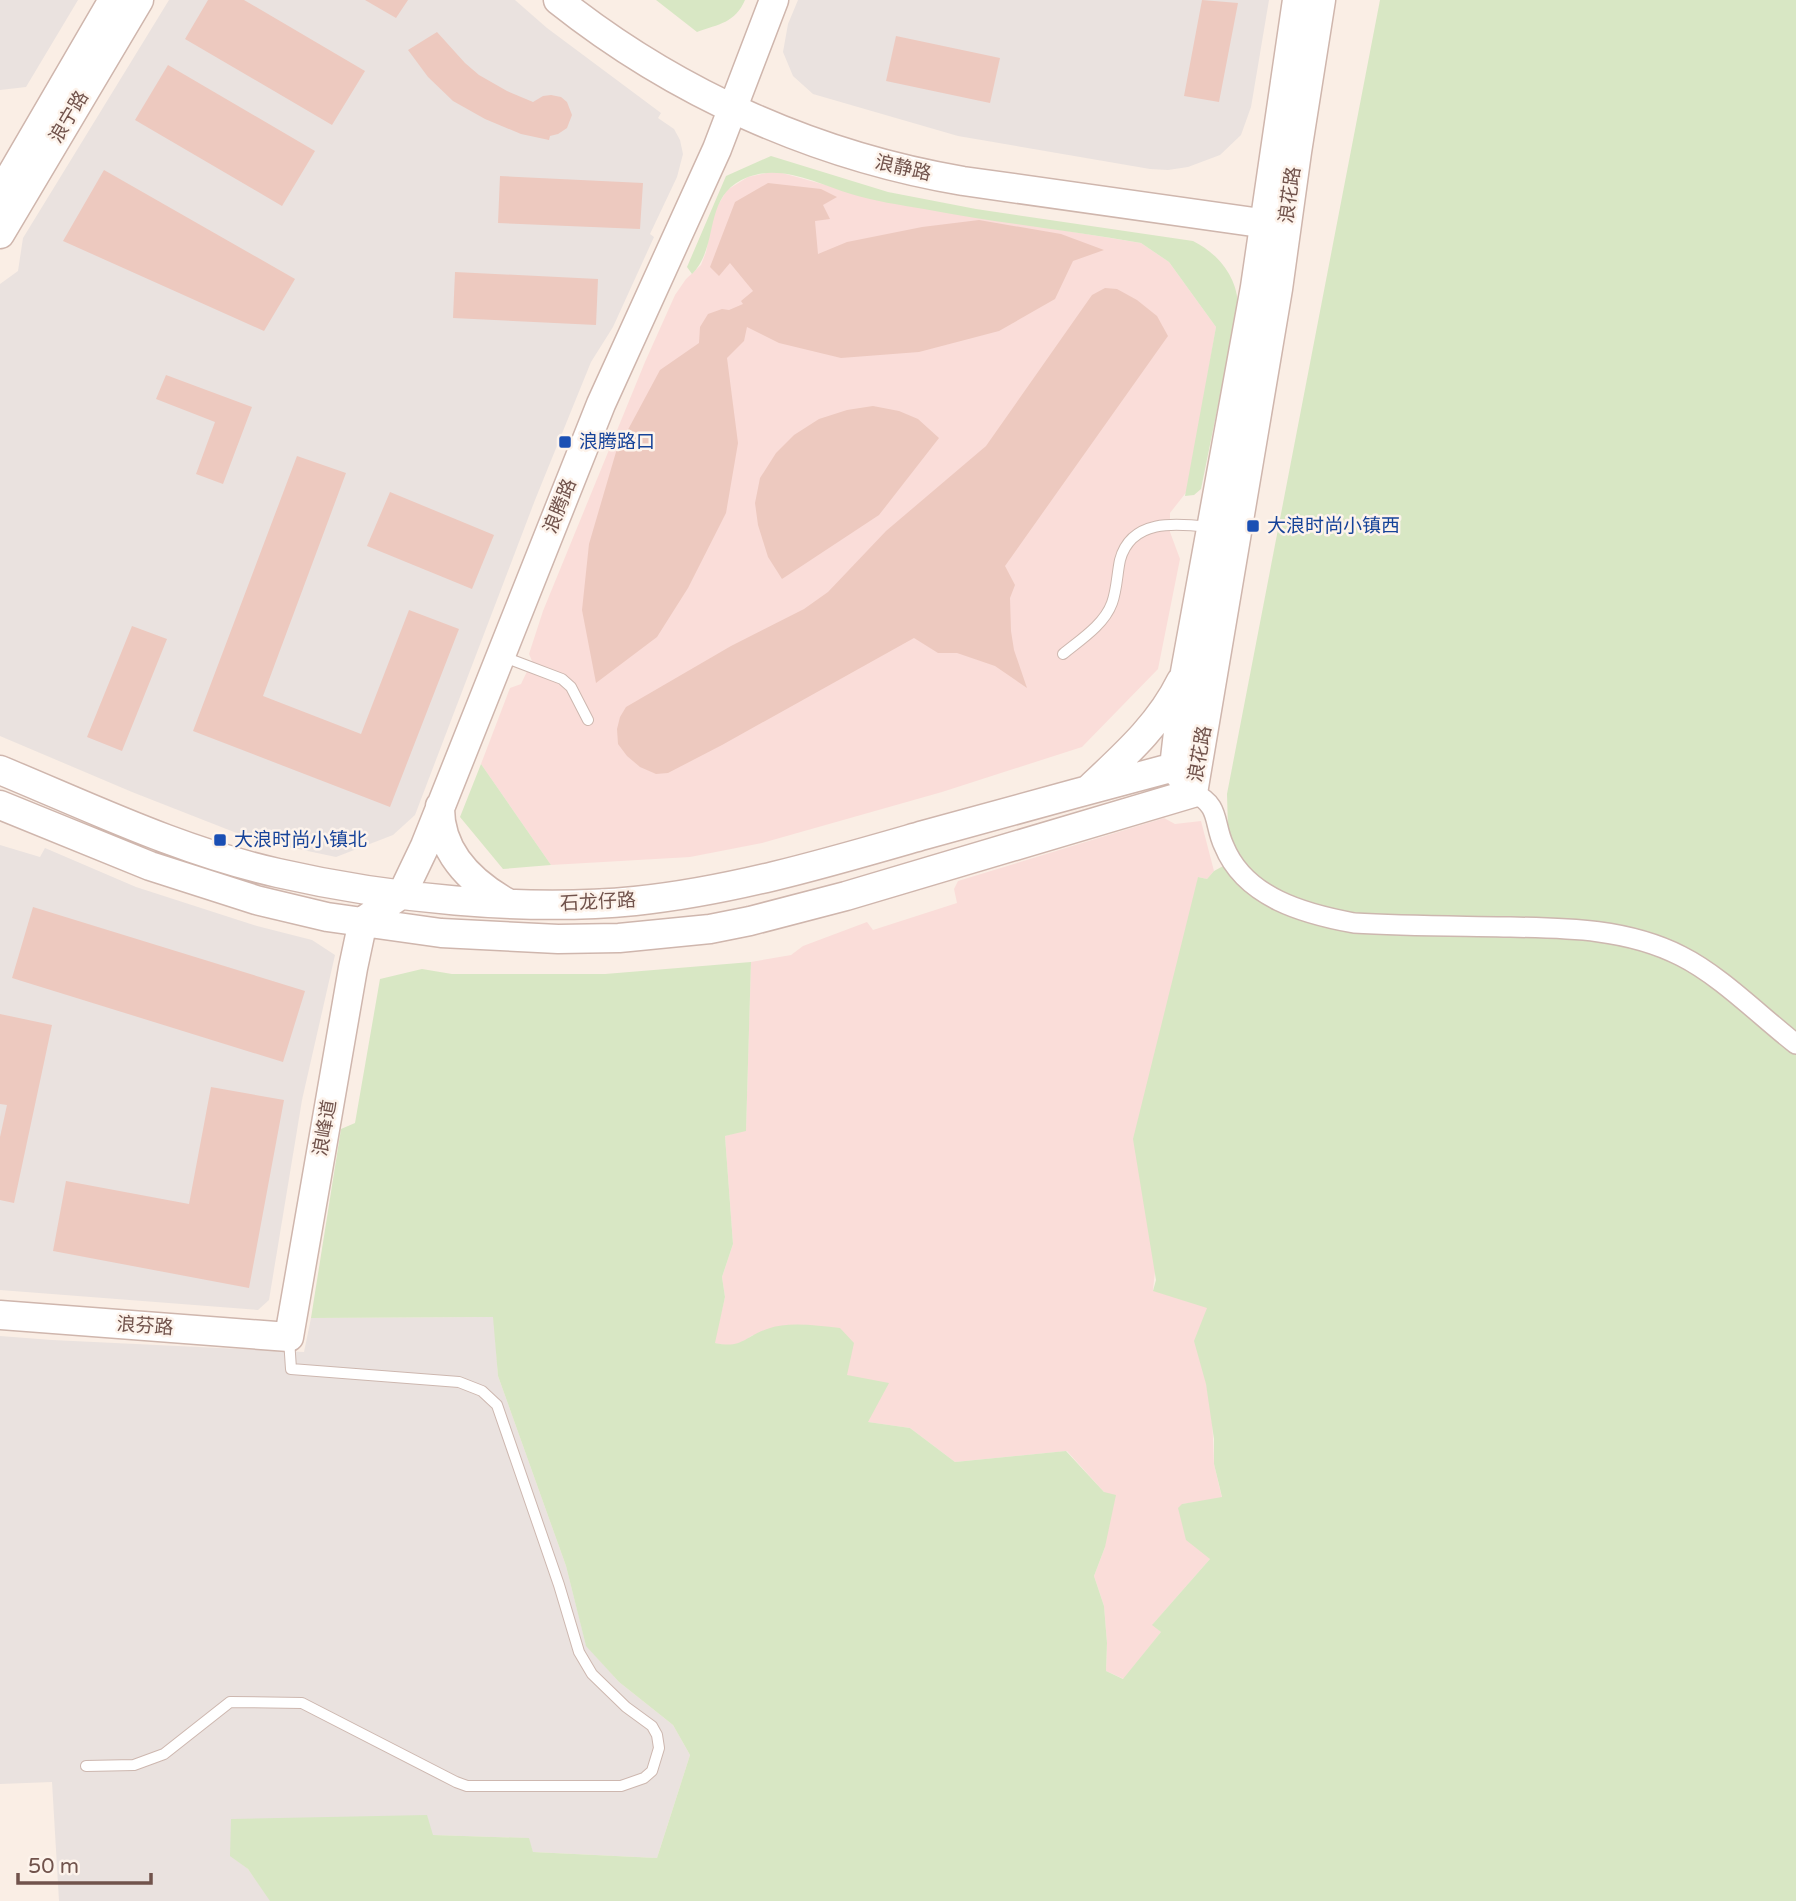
<svg xmlns="http://www.w3.org/2000/svg" width="1796" height="1901" viewBox="0 0 1796 1901" font-family="'Varela Round','Noto Sans SC',sans-serif">
<style>
.commercial{fill:#faddd9}
.industrial{fill:#eae2df}
.green{fill:#d8e7c4}
.building{fill:#edc9bf}
.lines{fill:none;stroke-linecap:round;stroke-linejoin:round}
.lane-casing{stroke:#cdb7af;stroke-width:12}
.street-casing{stroke:#cdb7af;stroke-width:22}
.secondary-casing{stroke:#cfb6ad;stroke-width:31}
.lane{stroke:#fff;stroke-width:10}
.street{stroke:#fff;stroke-width:19}
.secondary{stroke:#fff;stroke-width:28}
.transit-dot{fill:#1a4fb4;stroke:#fdf3eb;stroke-width:2.5}
.labels{text-anchor:middle;dominant-baseline:central;stroke-width:5;stroke-linejoin:round;paint-order:stroke}
.street-label{font-size:19px;fill:#71534c;stroke:#fdf3eb}
.transit-label{font-size:19px;fill:#164399;stroke:#fdf3eb;text-anchor:start}
</style>
<rect width="100%" height="100%" fill="#faeee5"/>
<path class="commercial" d="M 775,171 L 887,202 L 1141,243 L 1169,262 L 1216,327 L 1188,490 L 1170,513 L 1170,532 L 1180,559 L 1158,669 L 1082,747 L 942,792 L 762,843 L 690,857 L 551,865 L 481,764 L 510,688 L 521,684 L 532,661 L 529,654 L 543,611 L 645,362 L 675,295 L 686,279 L 701,265 L 706,252 L 714,212 L 727,190 L 748,177 Z
M 1164,818 L 1175,824 L 1201,821 L 1214,871 L 1207,879 L 1198,877 L 1153,1290 L 1208,1307 L 1206,1383 L 1212,1413 L 1214,1464 L 1222,1498 L 1182,1504 L 1210,1559 L 1153,1624 L 1161,1632 L 1124,1679 L 1106,1671 L 1107,1643 L 1104,1606 L 1094,1576 L 1105,1547 L 1104,1492 L 1067,1451 L 955,1462 L 910,1428 L 867,1422 L 847,1375 L 753,1335 L 740,1344 L 728,1346 L 714,1343 L 725,1297 L 722,1277 L 733,1244 L 725,1136 L 746,1130 L 751,962 L 791,955 L 803,946 L 867,922 L 873,930 L 957,903 L 954,889 L 958,881 Z"/>
<path class="industrial" d="M 0,0 L 78,0 L 26,87 L 0,90 Z
M 169,0 L 515,0 L 547,28 L 661,113 L 658,118 L 674,129 L 680,140 L 683,154 L 677,177 L 650,234 L 654,237 L 613,327 L 591,362 L 535,500 L 415,815 L 393,835 L 336,857 L 284,846 L 234,832 L 132,792 L 0,736 L 0,284 L 18,271 L 23,238 Z
M 798,0 L 1269,0 L 1251,107 L 1241,135 L 1220,155 L 1188,167 L 1168,170 L 1150,169 L 958,136 L 813,94 L 793,76 L 783,52 L 788,24 Z
M 0,845 L 40,857 L 45,848 L 136,887 L 257,926 L 312,940 L 335,955 L 302,1100 L 269,1300 L 258,1310 L 0,1290 Z
M 494,1317 L 498,1376 L 566,1566 L 586,1645 L 619,1682 L 673,1725 L 690,1755 L 657,1858 L 533,1852 L 528,1838 L 432,1835 L 230,1855 L 248,1869 L 271,1901 L 59,1901 L 52,1782 L 0,1784 L 0,1336 L 52,1340 L 304,1352 L 311,1318 Z"/>
<path class="green" d="M 656,0 L 745,0 C 735,23 719,24 697,32 Z
M 1380,0 L 1796,0 L 1796,1901 L 270,1901 L 248,1869 L 230,1856 L 231,1819 L 427,1815 L 433,1835 L 529,1838 L 533,1852 L 657,1858 L 690,1755 L 673,1725 L 619,1682 L 586,1646 L 566,1566 L 498,1376 L 493,1317 L 311,1318 L 341,1129 L 355,1123 L 380,979 L 422,969 L 452,974 L 605,974 L 751,962 L 746,1131 L 725,1136 L 733,1244 L 722,1277 L 725,1297 L 715,1343 C 742,1349 744,1337 767,1329 C 790,1321 816,1326 840,1328 L 854,1343 L 847,1375 L 889,1383 L 868,1422 L 910,1428 L 955,1462 L 1066,1451 L 1104,1492 L 1116,1495 L 1105,1547 L 1094,1576 L 1104,1606 L 1107,1643 L 1106,1671 L 1123,1679 L 1161,1632 L 1152,1625 L 1210,1559 L 1186,1540 L 1178,1508 L 1182,1504 L 1222,1497 L 1214,1464 L 1214,1439 L 1206,1384 L 1194,1341 L 1207,1308 L 1153,1291 L 1156,1280 L 1133,1139 L 1198,877 L 1207,879 L 1214,871 L 1238,858 L 1228,829 L 1227,794 Z
M 771,156 L 888,192 L 976,209 L 1193,241 C 1219,254 1238,278 1238,307 L 1201,489 L 1194,495 L 1185,496 L 1216,327 L 1169,262 L 1141,243 C 1069,230 996,223 924,209 C 900,205 874,201 851,194 C 819,184 782,164 748,177 C 701,195 721,245 692,274 L 687,267 L 726,176 Z
M 481,764 L 551,865 L 503,869 L 460,817 Z"/>
<path class="building" d="M 208,0 L 244,0 L 365,71 L 332,125 L 185,39 Z
M 365,0 L 408,0 L 396,18 Z
M 1202,0 L 1238,3 L 1219,102 L 1184,96 Z
M 437,32 L 465,63 L 479,75 L 507,91 L 533,102 L 543,96 L 551,95 L 561,97 L 567,102 L 572,115 L 567,128 L 558,134 L 550,136 L 549,140 L 521,134 L 485,119 L 453,101 L 428,77 L 408,50 Z
M 896,36 L 1000,58 L 990,103 L 886,81 Z
M 168,65 L 315,151 L 282,206 L 135,120 Z
M 104,170 L 295,279 L 264,331 L 63,241 Z
M 500,176 L 643,183 L 640,229 L 498,223 Z
M 768,183 L 821,189 L 837,197 L 823,205 L 830,219 L 815,221 L 818,254 L 847,242 L 922,227 L 979,220 L 1061,234 L 1104,250 L 1073,261 L 1055,299 L 999,331 L 919,352 L 841,358 L 779,343 L 747,327 L 744,341 L 727,358 L 738,443 L 726,513 L 688,588 L 657,637 L 596,683 L 582,610 L 589,544 L 616,452 L 660,370 L 699,343 L 700,327 L 708,314 L 722,309 L 729,310 L 743,304 L 741,301 L 753,291 L 730,263 L 719,276 L 710,267 L 735,202 Z
M 455,272 L 598,279 L 596,325 L 453,318 Z
M 1105,288 L 1117,289 L 1137,300 L 1157,316 L 1168,336 L 1005,566 L 1015,585 L 1010,598 L 1011,631 L 1014,650 L 1027,688 L 995,666 L 957,653 L 938,653 L 914,638 L 722,745 L 668,773 L 656,774 L 640,767 L 627,756 L 618,744 L 617,729 L 620,717 L 626,707 L 731,646 L 804,609 L 828,592 L 886,531 L 986,446 L 1092,295 Z
M 166,375 L 252,407 L 223,484 L 196,474 L 215,422 L 156,399 Z
M 873,406 L 899,411 L 918,419 L 939,438 L 879,515 L 782,579 L 768,557 L 758,525 L 755,503 L 760,478 L 776,453 L 794,435 L 819,419 L 847,410 Z
M 297,456 L 346,473 L 263,696 L 361,734 L 409,610 L 459,629 L 390,807 L 193,731 Z
M 390,492 L 494,535 L 472,589 L 367,546 Z
M 132,626 L 167,639 L 122,751 L 87,737 Z
M 33,907 L 305,991 L 283,1062 L 12,978 Z
M 0,1014 L 52,1025 L 14,1203 L 0,1200 L 0,1137 L 7,1105 L 0,1104 Z
M 211,1087 L 284,1100 L 249,1288 L 53,1251 L 66,1181 L 189,1204 Z"/>
<g class="lines">
<defs>
<path id="lane" d="M 1063,654 C 1080,640 1104,625 1112,603 C 1117,589 1117,574 1120,560 C 1131,519 1175,523 1208,527
M 504,657 L 562,679 L 571,687 L 588,720
M 86,1766 L 134,1765 L 164,1754 L 230,1702 L 302,1703 L 456,1782 L 467,1786 L 621,1786 L 644,1778 L 652,1771 L 659,1748 L 657,1735 L 652,1726 L 626,1707 L 592,1674 L 579,1652 L 559,1585 L 497,1405 L 482,1391 L 459,1382 L 291,1369 L 289,1339"/>
<path id="street" d="M 1193,793 C 1221,805 1213,823 1224,846 C 1245,898 1305,914 1354,923 C 1404,926 1454,926 1504,927 C 1565,928 1626,928 1681,956 C 1721,976 1760,1016 1796,1044"/>
<path id="secondary" d="M 558,0 C 675,93 815,156 963,181 L 1282,226
M 1297,0 L 1255,287 L 1185,672 L 1174,767 L 1193,793 L 1278,289 L 1297,152 L 1321,0
M 0,194 L 113,0
M 0,234 L 139,0
M 0,770 C 92,808 180,851 278,873 C 387,898 523,912 635,901 C 733,891 830,862 924,835 C 1014,810 1103,786 1193,762
M 1090,788 C 1125,755 1160,724 1181,681
M 0,805 L 150,866 L 256,900 L 327,917 L 441,933 L 558,939 L 619,938 L 710,929 L 750,921 L 846,896 L 1193,793
M 440,806 C 439,850 469,881 506,902
M 0,1315 L 289,1337 L 353,968 L 363,921 L 402,894 L 425,846 L 601,404 L 717,149 L 774,0"/>
</defs>
<use href="#lane" class="lane-casing"/>
<use href="#street" class="street-casing"/>
<use href="#secondary" class="secondary-casing"/>
<use href="#lane" class="lane"/>
<use href="#street" class="street"/>
<use href="#secondary" class="secondary"/>
</g>
<g class="transit-dot">
<rect x="558" y="435" width="14" height="14" rx="3.5"/>
<rect x="1246" y="519" width="14" height="14" rx="3.5"/>
<rect x="213" y="833" width="14" height="14" rx="3.5"/>
</g>
<g class="labels">
<g class="street-label">
<text transform="translate(69 117) rotate(-59)">浪宁路</text>
<text transform="translate(903 168) rotate(13)">浪静路</text>
<text transform="translate(1290 195) rotate(-82)">浪花路</text>
<text transform="translate(560 506) rotate(-68)">浪腾路</text>
<text transform="translate(1200 754) rotate(-80)">浪花路</text>
<text transform="translate(598 902) rotate(-3)">石龙仔路</text>
<text transform="translate(325 1128) rotate(-80)">浪峰道</text>
<text transform="translate(145 1326) rotate(4)">浪芬路</text>
</g>
<g class="transit-label">
<text x="579" y="442">浪腾路口</text>
<text x="1267" y="526">大浪时尚小镇西</text>
<text x="234" y="840">大浪时尚小镇北</text>
</g>
</g>
<path d="M18 1873v10h133v-10" fill="none" stroke="#71534c" stroke-width="3.5"/>
<text x="28" y="1873" font-size="21" fill="#71534c" stroke="#fdf3eb" stroke-width="5" paint-order="stroke">50 m</text>
</svg>
